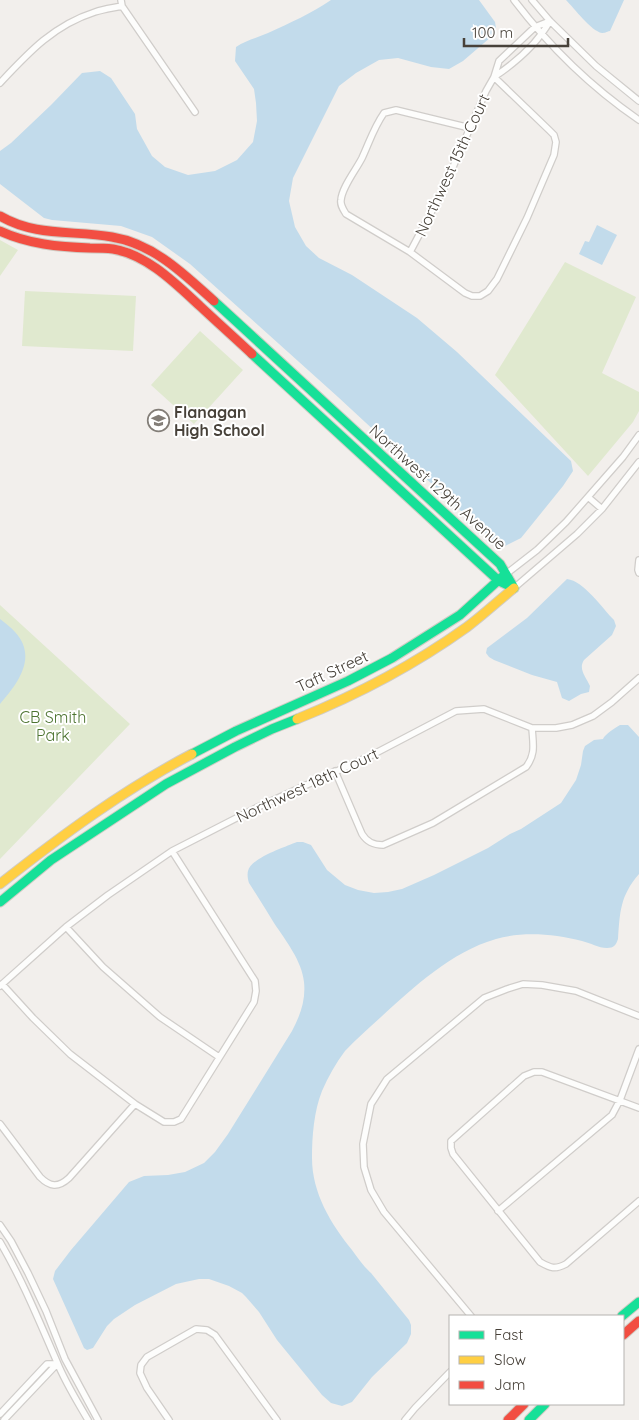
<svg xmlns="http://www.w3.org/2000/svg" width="639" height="1420" viewBox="0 0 639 1420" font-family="Quicksand,sans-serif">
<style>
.green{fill:#e0e9cf}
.water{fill:#c2dbeb}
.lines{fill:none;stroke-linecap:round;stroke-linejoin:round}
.street-casing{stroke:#d0cdca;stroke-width:8}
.fast-casing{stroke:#d0ccc4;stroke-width:11}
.slow-casing{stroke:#d0ccc4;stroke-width:11}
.jam-casing{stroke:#d0ccc4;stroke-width:11}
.street{stroke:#fdfdfc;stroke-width:5.5}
.fast{stroke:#16e098;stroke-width:9}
.slow{stroke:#ffcf43;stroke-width:9}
.jam{stroke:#f24e42;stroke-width:9}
.labels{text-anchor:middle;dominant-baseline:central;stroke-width:4;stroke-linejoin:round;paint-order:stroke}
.street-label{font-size:16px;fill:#474139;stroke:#fff}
.poi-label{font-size:16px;font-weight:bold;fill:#474139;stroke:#fff;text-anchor:start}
.park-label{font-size:16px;fill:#4d7431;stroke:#fff}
</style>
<rect width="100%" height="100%" fill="#f2efec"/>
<path class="green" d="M 0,240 L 18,250 L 0,276 Z
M 565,262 L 636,297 L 602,373 L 639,392 L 639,411 L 633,422 L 588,476 L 495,375 Z
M 25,291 L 136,296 L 133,351 L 22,346 Z
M 200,331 L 243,370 L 194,424 L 151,385 Z
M 0,605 L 130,724 L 0,859 Z"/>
<path class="water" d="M 331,0 L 479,0 L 495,22 L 496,28 L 491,37 L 463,61 L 449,69 L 431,67 L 398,58 L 379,60 L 356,73 L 339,86 L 293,178 L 289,201 L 295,227 L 306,246 L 319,258 L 352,275 L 417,318 L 457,352 L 571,461 L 573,471 L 563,486 L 521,538 L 501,548 L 338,397 L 190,264 L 152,237 L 121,226 L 52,220 L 44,218 L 0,184 L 0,151 L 11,143 L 51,105 L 82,73 L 100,71 L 111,78 L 135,114 L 137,129 L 152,156 L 165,167 L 188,175 L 215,171 L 237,160 L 253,142 L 257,121 L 256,103 L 254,89 L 235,61 L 236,47 C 246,40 257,38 268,33 C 290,23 312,13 331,0 Z
M 566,0 L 624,0 L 610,31 C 606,32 605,33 602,33 C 591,31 574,8 566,0 Z
M 597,225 L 617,235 L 602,265 L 579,254 L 585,241 L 589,242 Z
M 567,579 C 584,581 602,608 614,620 L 616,626 L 612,635 L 584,660 C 578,669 586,677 590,686 L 589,692 L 581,694 L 569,701 L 562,698 L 557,682 L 532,675 L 494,660 L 489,657 L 486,653 L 487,648 L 527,618 Z
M 0,619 C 5,623 11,627 15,632 C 38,657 18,683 0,704 Z
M 620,725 L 628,725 L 639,737 L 639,874 C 620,896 620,912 618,939 C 616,945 614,948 607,948 C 598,948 591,943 582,941 C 554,934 524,931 496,939 C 451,952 414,987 381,1017 C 369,1028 356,1039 345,1051 C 336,1063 328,1077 322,1091 C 314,1111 312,1136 312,1158 C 312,1193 331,1224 352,1250 C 358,1258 363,1266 371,1273 L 409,1320 L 411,1325 L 411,1334 L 407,1343 L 372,1377 L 352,1402 L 342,1406 L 331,1403 L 322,1395 L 277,1340 L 259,1312 L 246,1297 L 242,1293 L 229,1286 L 209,1279 L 199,1279 L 176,1284 L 135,1305 L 114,1319 L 107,1326 L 93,1348 L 87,1350 L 84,1348 L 53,1279 L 55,1271 L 71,1250 L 129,1182 L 144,1176 L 168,1175 L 185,1172 L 204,1163 L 215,1152 L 228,1134 L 292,1031 C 300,1016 306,1000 304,982 C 302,961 286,941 274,923 C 266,910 258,897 249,883 C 248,880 247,875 248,871 C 251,858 285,847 297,842 L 303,842 L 311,845 L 327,870 L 345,885 L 358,890 L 374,893 L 388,892 L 402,889 L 434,875 L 488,848 L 510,834 L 521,829 L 561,803 L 576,780 L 581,765 L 583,751 L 585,746 L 594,740 L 603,739 C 605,734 615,728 620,725 Z"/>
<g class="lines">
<defs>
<path id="street" d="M 121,0 L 122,6 L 195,112
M 514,0 C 549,46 591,87 639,120
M 532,0 L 550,21 L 596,66 L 639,101
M 494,77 C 515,63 537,44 550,21
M 0,83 C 29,52 54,25 95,12 C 104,9 113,8 122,6
M 470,128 L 396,110 L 384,113 C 374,127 369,143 362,158 C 356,170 342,187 341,200 C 340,205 343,209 346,214 L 410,252 L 465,293 L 472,296 L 480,296 L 488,291 L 497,279 L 527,218 L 554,155 L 556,142 L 554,135 L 549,130 L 494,77
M 410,252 L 443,190 L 486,91 L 494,77 L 499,61 L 535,27 L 550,21
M 588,497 L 602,509
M 639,560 L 638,570 L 639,573
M 506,574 L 537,550 L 566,522 L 623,457 L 639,435
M 514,588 L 577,534 L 602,509 L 639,462
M 335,771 L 362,834 C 367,842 373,845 383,845 L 433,823 L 526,767 C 536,754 533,744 532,728
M 66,927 L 103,967 L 160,1017 L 219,1057
M 2,984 L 33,1018 L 70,1054 L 135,1104 L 164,1122 L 174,1122 L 181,1119 L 254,1002 L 256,991 L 255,981 L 172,851
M 0,986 L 66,927 L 108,895 L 172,851 L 256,808 L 372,755 L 456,711 L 484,709 L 532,728 L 556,728 L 572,725 L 593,716 L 612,702 L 639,678
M 639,1108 L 542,1072 L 534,1072 L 524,1076 L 451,1141 L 451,1148 L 453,1154 L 540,1262 C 551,1268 554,1270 566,1264 L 639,1201
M 0,1124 L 40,1177 C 50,1187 58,1188 69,1178 L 135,1104
M 498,1211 L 612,1115 L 620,1100 L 639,1049
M 0,1225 L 11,1241 L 28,1273 L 46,1311 L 65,1359 L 98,1420
M 0,1242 C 23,1281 39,1321 57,1362 C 65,1382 77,1401 88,1420
M 471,1316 L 384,1212 L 371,1190 L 364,1167 L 363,1144 L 371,1104 L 387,1079 L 484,998 L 507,989 L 523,984 L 542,985 L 576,991 L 639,1016
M 0,1414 L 47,1364 L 57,1364
M 4,1420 L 57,1364
M 169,1420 L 147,1388 L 140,1373 L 141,1365 L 147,1357 L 196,1329 L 207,1330 L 215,1335 L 277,1420
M 405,1420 L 415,1408 L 450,1372"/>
<path id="fast" d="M 214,301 L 500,564 L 514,588
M 252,354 L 499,581 L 514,588
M 192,754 L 236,731 L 348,681 L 392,658 L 460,615 L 502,577
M 0,902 L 51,860 L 166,784 L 235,747 L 272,729 L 297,719
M 622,1316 L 639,1302
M 529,1420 L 545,1404"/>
<path id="slow" d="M 297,719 C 357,695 414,665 467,627 C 483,615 498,601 514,588
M 0,884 C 61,836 123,790 192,754"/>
<path id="jam" d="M 0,216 C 36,237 73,230 112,237 C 154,244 184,274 214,301
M 0,231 C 28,244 59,247 90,248 C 97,248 105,248 113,249 C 148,255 176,284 201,307 C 218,323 235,338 252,354
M 623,1335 L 639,1321
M 508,1420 L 524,1404"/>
</defs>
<use href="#street" class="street-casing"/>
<use href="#fast" class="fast-casing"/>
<use href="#slow" class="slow-casing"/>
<use href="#jam" class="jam-casing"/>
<use href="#street" class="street"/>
<use href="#fast" class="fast"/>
<use href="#slow" class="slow"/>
<use href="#jam" class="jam"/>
</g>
<defs>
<symbol id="school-ring" viewBox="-11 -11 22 22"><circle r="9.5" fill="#fff" stroke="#837e78" stroke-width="1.5"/><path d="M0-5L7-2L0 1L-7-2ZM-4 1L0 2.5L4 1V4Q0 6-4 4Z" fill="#837e78"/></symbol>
</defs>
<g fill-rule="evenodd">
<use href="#school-ring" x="146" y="408" width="25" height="25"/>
</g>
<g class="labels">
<g class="street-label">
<text transform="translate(452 165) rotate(-65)">Northwest 15th Court</text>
<text transform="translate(438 487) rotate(42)">Northwest 129th Avenue</text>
<text transform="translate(332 671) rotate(-25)">Taft Street</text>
<text transform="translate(307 785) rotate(-25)">Northwest 18th Court</text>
</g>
<g class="poi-label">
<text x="174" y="412">Flanagan<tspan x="174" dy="18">High School</tspan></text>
</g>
<g class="park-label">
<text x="53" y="717">CB Smith<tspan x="53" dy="18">Park</tspan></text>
</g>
</g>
<rect x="449" y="1315" width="175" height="90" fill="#ffffff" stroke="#b5b3b0"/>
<rect x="459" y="1331" width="25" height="8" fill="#16e098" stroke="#b5b3b0"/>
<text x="494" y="1340" font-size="15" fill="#474139">Fast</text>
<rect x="459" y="1356" width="25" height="8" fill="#ffcf43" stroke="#b5b3b0"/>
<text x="494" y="1365" font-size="15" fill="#474139">Slow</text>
<rect x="459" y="1381" width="25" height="8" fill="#f24e42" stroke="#b5b3b0"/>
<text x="494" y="1390" font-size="15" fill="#474139">Jam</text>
<path d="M464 38v8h104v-8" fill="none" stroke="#474139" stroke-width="2.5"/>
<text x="472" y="38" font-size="15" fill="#474139" stroke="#ffffff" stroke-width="4" paint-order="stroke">100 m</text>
</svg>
